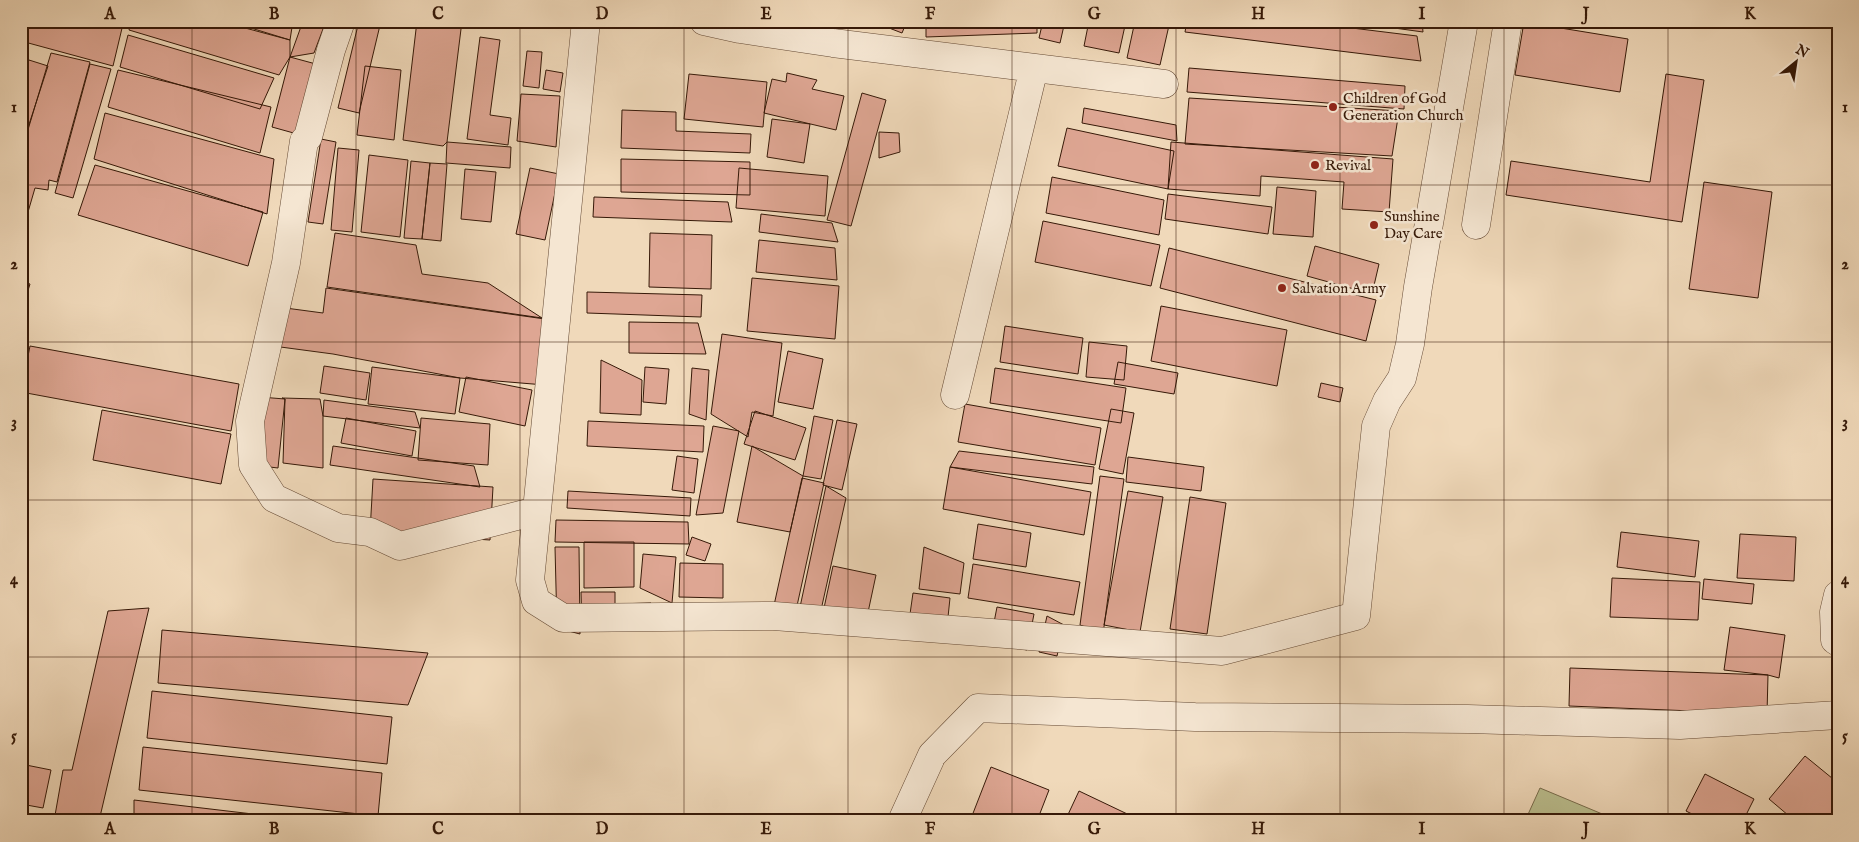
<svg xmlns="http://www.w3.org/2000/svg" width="1859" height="842" viewBox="0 0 1859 842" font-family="'IM FELL English',serif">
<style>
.green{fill:#bbbf8f;stroke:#786c4c}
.building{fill:#dea693;stroke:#361908}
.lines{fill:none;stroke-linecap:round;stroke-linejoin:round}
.street-casing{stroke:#644934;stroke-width:29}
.street{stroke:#f5e6d2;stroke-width:28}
.grid{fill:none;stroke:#361908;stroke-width:1;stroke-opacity:0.55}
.poi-dot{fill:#8f2418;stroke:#f5e6d2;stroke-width:2}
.labels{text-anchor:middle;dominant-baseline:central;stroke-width:5;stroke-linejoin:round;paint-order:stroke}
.poi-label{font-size:15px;fill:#361908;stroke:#f5e6d2;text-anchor:start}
.neatline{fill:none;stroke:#361908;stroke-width:2}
.grid-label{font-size:16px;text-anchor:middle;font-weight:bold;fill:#361908}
</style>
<rect width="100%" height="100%" fill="#f0d9ba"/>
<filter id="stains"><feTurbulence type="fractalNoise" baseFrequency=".004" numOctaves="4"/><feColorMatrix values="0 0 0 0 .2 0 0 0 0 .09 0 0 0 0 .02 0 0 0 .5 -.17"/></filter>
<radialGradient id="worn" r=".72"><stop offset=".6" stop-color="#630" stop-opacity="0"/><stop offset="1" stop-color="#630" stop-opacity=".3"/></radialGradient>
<path class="green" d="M 1540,788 L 1619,821 L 1525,821 Z"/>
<path class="building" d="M 21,21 L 114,21 L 123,24 L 113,66 L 21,41 Z
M 131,21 L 219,21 L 290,40 L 290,57 L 279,75 L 129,30 Z
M 228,21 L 293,21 L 290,40 Z
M 303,21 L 326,21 L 314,53 L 290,57 Z
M 359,21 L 381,21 L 359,113 L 338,108 Z
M 417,21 L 462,21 L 447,142 L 443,146 L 403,140 Z
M 871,21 L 907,21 L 902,33 Z
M 926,21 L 1037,21 L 1037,33 L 926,37 Z
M 1043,21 L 1065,21 L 1060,43 L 1039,38 Z
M 1089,21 L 1126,21 L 1119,53 L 1084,46 Z
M 1135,21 L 1170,21 L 1160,65 L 1127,58 Z
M 1187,21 L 1295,21 L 1417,36 L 1421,61 L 1185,32 Z
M 1344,21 L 1422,21 L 1423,32 Z
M 1524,22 L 1628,39 L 1620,92 L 1515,75 Z
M 128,35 L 274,78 L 260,109 L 120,67 Z
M 480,37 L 500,40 L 490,115 L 511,118 L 508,145 L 467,139 Z
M 527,51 L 542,52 L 539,88 L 523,86 Z
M 51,53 L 90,62 L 57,182 L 49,180 L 48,190 L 35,188 L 21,236 L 21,153 Z
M 290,57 L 327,67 L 308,137 L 272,127 Z
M 21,58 L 27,60 L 22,78 L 21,78 Z
M 29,60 L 48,66 L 21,149 L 21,84 Z
M 90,64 L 111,69 L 73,198 L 55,193 Z
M 365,66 L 401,70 L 394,140 L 357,135 Z
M 1189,68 L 1405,86 L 1404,109 L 1187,92 Z
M 118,70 L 271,107 L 260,153 L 108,107 Z
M 546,70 L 563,73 L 560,92 L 543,89 Z
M 787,73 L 817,80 L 812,89 L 844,96 L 836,130 L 764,113 L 772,79 L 786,82 Z
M 689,74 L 767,82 L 763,127 L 684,119 Z
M 1666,74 L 1704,80 L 1682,222 L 1506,195 L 1511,161 L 1650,182 Z
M 862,93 L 886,100 L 851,226 L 827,220 Z
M 521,94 L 560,96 L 556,147 L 517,141 Z
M 1189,98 L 1399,111 L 1392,156 L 1185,144 Z
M 1084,108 L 1176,125 L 1177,141 L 1082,123 Z
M 622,110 L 676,112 L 676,131 L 751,134 L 750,153 L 621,148 Z
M 105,113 L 274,159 L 267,214 L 94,159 Z
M 772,119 L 810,124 L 804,163 L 767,157 Z
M 1067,128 L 1174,151 L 1168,189 L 1058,166 Z
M 879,132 L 899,133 L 900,152 L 879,158 Z
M 321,139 L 336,142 L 323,224 L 308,222 Z
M 447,142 L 511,147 L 510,168 L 446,163 Z
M 1171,142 L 1393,159 L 1389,212 L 1342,209 L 1344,182 L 1261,176 L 1260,196 L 1168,189 Z
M 338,148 L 359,150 L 352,232 L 331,230 Z
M 369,155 L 408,160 L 400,237 L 361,232 Z
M 621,159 L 750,162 L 750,195 L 621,192 Z
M 411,161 L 430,163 L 422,239 L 404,238 Z
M 430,163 L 447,164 L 441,241 L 422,239 Z
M 95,165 L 263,212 L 248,266 L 78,215 Z
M 530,168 L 559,174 L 545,240 L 516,234 Z
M 739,168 L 828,176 L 825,216 L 736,208 Z
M 465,169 L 496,172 L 491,222 L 461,219 Z
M 1052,177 L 1164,200 L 1159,235 L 1046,213 Z
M 1704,182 L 1772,192 L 1758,298 L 1689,289 Z
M 1277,187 L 1316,191 L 1313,237 L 1273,234 Z
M 1168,194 L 1272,207 L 1268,234 L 1165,219 Z
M 594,197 L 728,202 L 732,222 L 593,217 Z
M 761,214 L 832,223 L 838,242 L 759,232 Z
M 1043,221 L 1160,245 L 1151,286 L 1035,262 Z
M 335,233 L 416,245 L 422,274 L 488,283 L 542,318 L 327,287 Z
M 650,233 L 712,235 L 711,289 L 649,287 Z
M 759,240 L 835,248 L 837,280 L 756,272 Z
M 1315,246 L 1379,264 L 1372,294 L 1307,276 Z
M 1169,248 L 1376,300 L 1366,341 L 1160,288 Z
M 752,278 L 839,286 L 835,339 L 747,331 Z
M 21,281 L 30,284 L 21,313 Z
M 326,288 L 552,320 L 545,385 L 460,378 L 333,354 L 273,346 L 278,307 L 323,313 Z
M 587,292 L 702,295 L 701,317 L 587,313 Z
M 1161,306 L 1287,330 L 1277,386 L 1151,361 Z
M 629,322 L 698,323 L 706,354 L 629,353 Z
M 1005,326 L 1083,338 L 1078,374 L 1000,362 Z
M 722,334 L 782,343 L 773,416 L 752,412 L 748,437 L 711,414 Z
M 1089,342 L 1127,346 L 1124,380 L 1086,377 Z
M 30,346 L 239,384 L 231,431 L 21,392 Z
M 788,351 L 823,359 L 813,409 L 778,402 Z
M 601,360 L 642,380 L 641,415 L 600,413 Z
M 1118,362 L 1178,373 L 1174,394 L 1114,384 Z
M 324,366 L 370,373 L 366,400 L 320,393 Z
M 372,367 L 460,378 L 455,414 L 368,404 Z
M 645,367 L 669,369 L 666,404 L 643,402 Z
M 692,368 L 709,370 L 706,420 L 689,414 Z
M 995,368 L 1126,388 L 1121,423 L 990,403 Z
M 466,377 L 532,390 L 525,426 L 459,412 Z
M 1321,383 L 1343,388 L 1340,402 L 1318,397 Z
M 260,397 L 285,399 L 278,468 L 253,465 Z
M 282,398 L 320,399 L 323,416 L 323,468 L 283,463 L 285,399 Z
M 324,400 L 415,412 L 420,428 L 323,416 Z
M 965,404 L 1101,428 L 1095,465 L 958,442 Z
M 1111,409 L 1134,413 L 1123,474 L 1099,469 Z
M 102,410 L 231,434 L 221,484 L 93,460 Z
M 755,411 L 806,428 L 795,460 L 744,444 Z
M 814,416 L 833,420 L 821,479 L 803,476 Z
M 346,418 L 416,431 L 412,456 L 341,443 Z
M 421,418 L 490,424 L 488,465 L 418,460 Z
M 837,420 L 857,424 L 842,490 L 823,485 Z
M 588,421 L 704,426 L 703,452 L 587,446 Z
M 713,426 L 739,431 L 723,513 L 696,515 Z
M 333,446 L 474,466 L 480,487 L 330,465 Z
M 752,446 L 803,476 L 790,532 L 737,522 Z
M 959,451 L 1094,467 L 1092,484 L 950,467 Z
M 677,456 L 698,459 L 694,493 L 672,490 Z
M 1128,457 L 1204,467 L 1201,491 L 1126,482 Z
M 950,467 L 1091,492 L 1084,535 L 943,509 Z
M 1100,476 L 1124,479 L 1103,634 L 1080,625 Z
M 802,478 L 824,483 L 793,624 L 771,619 Z
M 373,479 L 493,487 L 490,540 L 370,532 Z
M 826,486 L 846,498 L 819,619 L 797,621 Z
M 568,491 L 691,498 L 690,516 L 567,508 Z
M 1128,491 L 1163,497 L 1140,632 L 1104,625 Z
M 1190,497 L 1226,503 L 1207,634 L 1170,629 Z
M 556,520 L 688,522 L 689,544 L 555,542 Z
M 978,524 L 1031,533 L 1026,567 L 973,559 Z
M 1621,532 L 1699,541 L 1695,577 L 1617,567 Z
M 1740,534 L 1796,537 L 1794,581 L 1737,578 Z
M 692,537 L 711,544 L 705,561 L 686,555 Z
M 584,542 L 634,542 L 634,587 L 584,588 Z
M 555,547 L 579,547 L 580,634 L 557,628 Z
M 924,547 L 964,563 L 960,594 L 919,589 Z
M 643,554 L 676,557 L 672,603 L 640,588 Z
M 680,563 L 723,564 L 723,598 L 679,597 Z
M 973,564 L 1080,582 L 1074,615 L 968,598 Z
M 833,566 L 876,575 L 864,631 L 821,622 Z
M 1612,578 L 1700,582 L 1698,620 L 1610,617 Z
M 1704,579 L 1754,584 L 1752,604 L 1702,599 Z
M 581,592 L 615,592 L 615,604 L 651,603 L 651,630 L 582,630 Z
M 913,593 L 950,598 L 948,617 L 908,628 Z
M 997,607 L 1034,614 L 1027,650 L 990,643 Z
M 149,608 L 99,821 L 54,821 L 63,770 L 72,770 L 108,611 Z
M 1047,616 L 1064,625 L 1057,656 L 1039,652 Z
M 1730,627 L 1785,635 L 1779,678 L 1768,675 L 1724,670 Z
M 162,630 L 428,653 L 408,705 L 158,683 Z
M 1570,668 L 1768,675 L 1767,714 L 1569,706 Z
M 152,691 L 392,717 L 387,764 L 147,738 Z
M 143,747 L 382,773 L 378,816 L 139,790 Z
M 1805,756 L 1838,783 L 1838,821 L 1795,821 L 1769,799 Z
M 21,764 L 51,770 L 43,808 L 21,804 Z
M 991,767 L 1049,790 L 1037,821 L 970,821 Z
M 1705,774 L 1754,799 L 1743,821 L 1706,821 L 1686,811 Z
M 1079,791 L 1142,821 L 1065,821 Z
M 134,800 L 312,821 L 134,821 Z"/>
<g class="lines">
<defs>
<path id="street" d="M 341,21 L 331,50 L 308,137 L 304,141 L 286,263 L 250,421 L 253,465 L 274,498 L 338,528 L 370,532 L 400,546 L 536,511
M 586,21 L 530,580 L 536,601 L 563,618 L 774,616 L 1222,651 L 1356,616 L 1376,426 L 1387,401 L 1402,378 L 1410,344 L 1418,287 L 1464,21
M 704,21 L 740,29 L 833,43 L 1164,84
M 1476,225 L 1508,21
M 955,395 L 1034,68
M 1838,595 L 1834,612 L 1835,640 L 1838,642
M 902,821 L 932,755 L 978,708 L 1195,717 L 1468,719 L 1680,725 L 1838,715"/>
</defs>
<use href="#street" class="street-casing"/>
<use href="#street" class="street"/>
</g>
<path class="grid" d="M 192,21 L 192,821M 356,21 L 356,821M 520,21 L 520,821M 684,21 L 684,821M 848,21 L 848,821M 1012,21 L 1012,821M 1176,21 L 1176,821M 1340,21 L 1340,821M 1504,21 L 1504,821M 1668,21 L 1668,821M 21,185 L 1838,185M 21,342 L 1838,342M 21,500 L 1838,500M 21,657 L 1838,657"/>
<g class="poi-dot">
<circle cx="1333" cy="107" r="5"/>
<circle cx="1315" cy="165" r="5"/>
<circle cx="1374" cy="225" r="5"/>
<circle cx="1282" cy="288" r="5"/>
</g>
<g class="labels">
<g class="poi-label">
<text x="1343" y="98">Children of God<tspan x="1343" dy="17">Generation Church</tspan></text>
<text x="1325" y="165">Revival</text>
<text x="1384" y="216">Sunshine<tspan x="1384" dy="17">Day Care</tspan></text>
<text x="1292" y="288">Salvation Army</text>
</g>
</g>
<rect width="1859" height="842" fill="none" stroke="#f0d9ba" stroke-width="55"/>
<g transform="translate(1796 62) rotate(30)" stroke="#f5e6d2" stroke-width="4" paint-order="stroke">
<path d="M0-4L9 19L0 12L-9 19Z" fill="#361908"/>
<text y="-8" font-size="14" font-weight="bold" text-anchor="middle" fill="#361908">N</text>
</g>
<rect x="28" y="28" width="1804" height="786" class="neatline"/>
<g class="grid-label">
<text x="110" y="19">A</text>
<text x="274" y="19">B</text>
<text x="438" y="19">C</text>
<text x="602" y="19">D</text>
<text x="766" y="19">E</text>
<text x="930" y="19">F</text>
<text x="1094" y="19">G</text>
<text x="1258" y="19">H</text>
<text x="1422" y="19">I</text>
<text x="1586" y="19">J</text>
<text x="1750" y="19">K</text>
<text x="14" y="112">1</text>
<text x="1845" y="112">1</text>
<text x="14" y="269">2</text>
<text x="1845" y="269">2</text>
<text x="14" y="427">3</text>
<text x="1845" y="427">3</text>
<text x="14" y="584">4</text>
<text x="1845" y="584">4</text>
<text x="14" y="741">5</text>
<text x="1845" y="741">5</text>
<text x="110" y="834">A</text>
<text x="274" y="834">B</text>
<text x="438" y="834">C</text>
<text x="602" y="834">D</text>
<text x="766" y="834">E</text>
<text x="930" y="834">F</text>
<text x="1094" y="834">G</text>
<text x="1258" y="834">H</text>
<text x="1422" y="834">I</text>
<text x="1586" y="834">J</text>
<text x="1750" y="834">K</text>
</g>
<rect width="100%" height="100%" filter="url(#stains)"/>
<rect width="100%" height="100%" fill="url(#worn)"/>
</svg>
